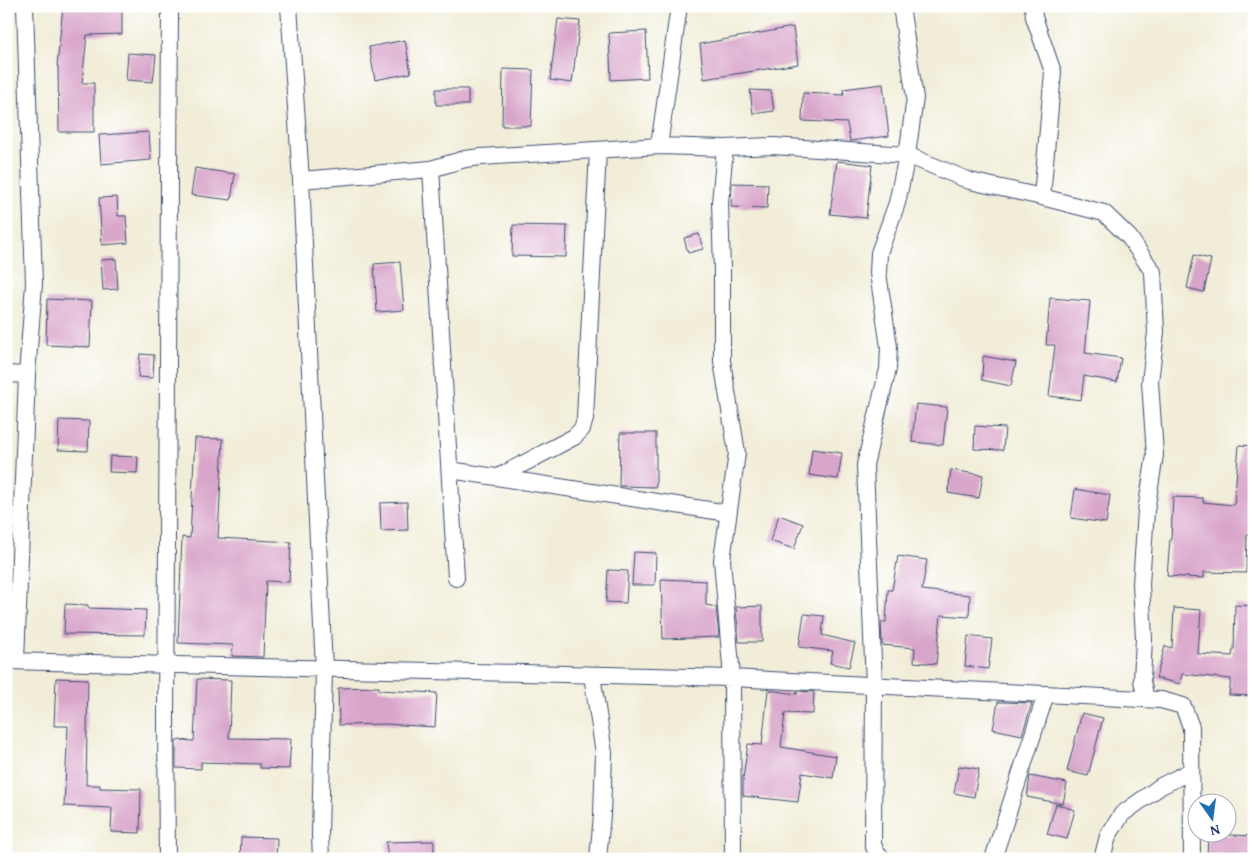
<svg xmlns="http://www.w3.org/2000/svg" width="1260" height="865" viewBox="0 0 1260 865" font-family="'Gentium Book Plus',serif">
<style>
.building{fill:#d9a6cb}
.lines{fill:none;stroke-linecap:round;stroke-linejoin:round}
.street-casing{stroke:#3b4c70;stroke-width:18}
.street{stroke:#fff;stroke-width:16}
</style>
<rect width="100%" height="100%" fill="#fff"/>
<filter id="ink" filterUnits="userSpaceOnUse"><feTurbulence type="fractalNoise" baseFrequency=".02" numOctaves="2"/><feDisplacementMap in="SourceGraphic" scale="10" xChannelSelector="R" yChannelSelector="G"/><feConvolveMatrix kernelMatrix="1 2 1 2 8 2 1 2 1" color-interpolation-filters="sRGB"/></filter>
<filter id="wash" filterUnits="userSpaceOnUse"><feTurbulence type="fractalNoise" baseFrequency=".0096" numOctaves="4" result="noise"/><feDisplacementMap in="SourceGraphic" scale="20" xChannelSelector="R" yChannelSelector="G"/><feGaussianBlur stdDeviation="1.12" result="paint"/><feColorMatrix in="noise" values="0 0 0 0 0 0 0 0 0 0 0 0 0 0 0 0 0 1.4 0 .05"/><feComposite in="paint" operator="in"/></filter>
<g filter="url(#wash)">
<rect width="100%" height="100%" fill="#f1edd8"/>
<g id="blocks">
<path class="building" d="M 63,6 L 122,6 L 122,34 L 87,35 L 82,83 L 94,83 L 94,132 L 59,132 L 58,66 L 57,66 Z
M 558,19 L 580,21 L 572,83 L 550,80 Z
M 793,27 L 798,64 L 704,79 L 700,44 Z
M 646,31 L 648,78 L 611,80 L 609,33 Z
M 405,40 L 411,73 L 375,80 L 369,47 Z
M 128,53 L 156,55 L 153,82 L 126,80 Z
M 503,69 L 533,70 L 531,126 L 502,126 Z
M 883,84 L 889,136 L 850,141 L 847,123 L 802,121 L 803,93 L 844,95 L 843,89 Z
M 436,89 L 468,89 L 468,105 L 436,105 Z
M 750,90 L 771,91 L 774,111 L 753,114 Z
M 149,132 L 151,160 L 101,164 L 99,135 Z
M 837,161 L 872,165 L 866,218 L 830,214 Z
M 195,168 L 235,174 L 231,200 L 191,195 Z
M 732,183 L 768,184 L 767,208 L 731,207 Z
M 117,197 L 118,216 L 126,216 L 128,243 L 102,245 L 99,198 Z
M 513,225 L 567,226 L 566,257 L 512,256 Z
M 699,234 L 703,249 L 688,253 L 684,238 Z
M 1194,255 L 1211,259 L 1204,292 L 1187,288 Z
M 116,259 L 118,289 L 103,290 L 101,260 Z
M 400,262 L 404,310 L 377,312 L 374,264 Z
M 1050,298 L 1090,301 L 1085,353 L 1121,358 L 1117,382 L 1084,376 L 1081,400 L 1049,396 L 1055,345 L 1046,345 Z
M 47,299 L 92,301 L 90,347 L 46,345 Z
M 140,354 L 154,355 L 153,378 L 138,377 Z
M 983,356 L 1016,362 L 1011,386 L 982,380 Z
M 916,404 L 947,407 L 943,445 L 912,442 Z
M 59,420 L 89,421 L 88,451 L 58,450 Z
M 975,426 L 1005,428 L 1003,450 L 974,449 Z
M 620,433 L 656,433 L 656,487 L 619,486 Z
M 195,438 L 223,439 L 218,538 L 291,542 L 289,582 L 266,581 L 263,657 L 232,656 L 233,645 L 178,643 L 182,537 L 190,538 Z
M 1239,445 L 1254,446 L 1254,534 L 1247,534 L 1246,573 L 1204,572 L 1204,578 L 1167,576 L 1170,539 L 1171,539 L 1173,497 L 1203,498 L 1203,502 L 1234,505 Z
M 812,449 L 842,453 L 838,479 L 809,475 Z
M 110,456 L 138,457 L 137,473 L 109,472 Z
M 951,470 L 983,475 L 979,498 L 948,493 Z
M 1075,489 L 1110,495 L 1106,523 L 1071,518 Z
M 407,502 L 408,530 L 381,531 L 380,503 Z
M 779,515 L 803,524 L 794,549 L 770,541 Z
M 634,552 L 656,553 L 655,585 L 632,585 Z
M 898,556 L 927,560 L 922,590 L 970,595 L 969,617 L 941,615 L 936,664 L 914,662 L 915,648 L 882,645 L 881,622 L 886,622 L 888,590 L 892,590 Z
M 608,570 L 628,571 L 626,603 L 606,602 Z
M 661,579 L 706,581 L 706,605 L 716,607 L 719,637 L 663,639 Z
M 65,604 L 88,605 L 88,608 L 146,610 L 145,635 L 64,634 Z
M 1235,605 L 1254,606 L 1254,696 L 1229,695 L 1231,679 L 1182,674 L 1180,684 L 1156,678 L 1165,646 L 1172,648 L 1174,608 L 1201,610 L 1198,654 L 1232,656 L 1233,650 L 1234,650 Z
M 762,606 L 762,642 L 739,642 L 736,607 Z
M 804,614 L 824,616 L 822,635 L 855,643 L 849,667 L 830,663 L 833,651 L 799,647 Z
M 968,636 L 992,639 L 988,669 L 965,666 Z
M 56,678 L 88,679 L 86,785 L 100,785 L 100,788 L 141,789 L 140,833 L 111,832 L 112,808 L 64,806 L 68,726 L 54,726 Z
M 197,679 L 231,680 L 229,738 L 291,739 L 289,769 L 260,768 L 260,764 L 201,762 L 201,769 L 176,768 L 176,740 L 194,741 Z
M 379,687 L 379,690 L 437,693 L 435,727 L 385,724 L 339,725 L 338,688 Z
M 768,690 L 797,694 L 797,691 L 814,692 L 813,714 L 785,713 L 781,747 L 836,756 L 833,778 L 802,773 L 798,802 L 743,796 L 743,778 L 748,744 L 762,745 Z
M 998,702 L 1032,703 L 1022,735 L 993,729 Z
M 1082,713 L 1103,718 L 1088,776 L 1067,771 Z
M 959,766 L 979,769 L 974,797 L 954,793 Z
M 1030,776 L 1067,783 L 1063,804 L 1027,797 Z
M 1056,804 L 1075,810 L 1067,839 L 1047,834 Z
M 1208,834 L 1254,836 L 1254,859 L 1207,858 Z
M 241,837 L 277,838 L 276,859 L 240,859 Z
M 434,841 L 434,859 L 388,859 L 386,842 Z"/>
</g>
</g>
<g filter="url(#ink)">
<use href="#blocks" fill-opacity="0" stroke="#3b4c70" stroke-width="1"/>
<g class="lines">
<defs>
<path id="street" d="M 289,6 L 301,180 L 324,669 L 320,835 L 321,859
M 659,146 L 679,6
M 725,148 L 720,203 L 722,270 L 722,361 L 737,453 L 722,560 L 732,678 L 733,859
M 431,169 L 456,578
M 301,180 L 431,169 L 465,159 L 481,157 L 659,146 L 725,148 L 773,146 L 907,155 L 970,181 L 1042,197 L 1053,72 L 1034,17 L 1033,6
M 1042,197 L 1104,213 L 1129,237 L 1153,272 L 1156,332 L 1150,382 L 1155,455 L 1146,511 L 1141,584 L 1144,638 L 1142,681 L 1146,699
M 6,374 L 27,375
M 450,470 L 728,513
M 498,477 L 574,437 L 582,429 L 585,419 L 598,150
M 6,661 L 732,678 L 1161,700 L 1183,706 L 1191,727 L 1192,859
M 16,661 L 27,375 L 34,284 L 25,6
M 592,675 L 604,753 L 602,815 L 598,859
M 167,859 L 166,720 L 170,6
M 883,859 L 876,852 L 873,844 L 874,685 L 865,465 L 888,369 L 889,347 L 878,273 L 879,253 L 897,203 L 907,155 L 915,98 L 901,6
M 993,859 L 1046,694
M 1102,859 L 1108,836 L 1122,814 L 1161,786 L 1191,771"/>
</defs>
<use href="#street" class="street-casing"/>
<use href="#street" class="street"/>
</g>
</g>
<rect width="1260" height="865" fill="none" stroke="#fff" stroke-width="25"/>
<g transform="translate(1212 818) rotate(166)"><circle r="24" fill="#ffffff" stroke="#a4acbf"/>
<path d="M0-4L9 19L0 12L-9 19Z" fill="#1f6fb2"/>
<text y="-8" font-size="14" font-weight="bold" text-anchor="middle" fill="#1b2f5e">N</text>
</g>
</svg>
